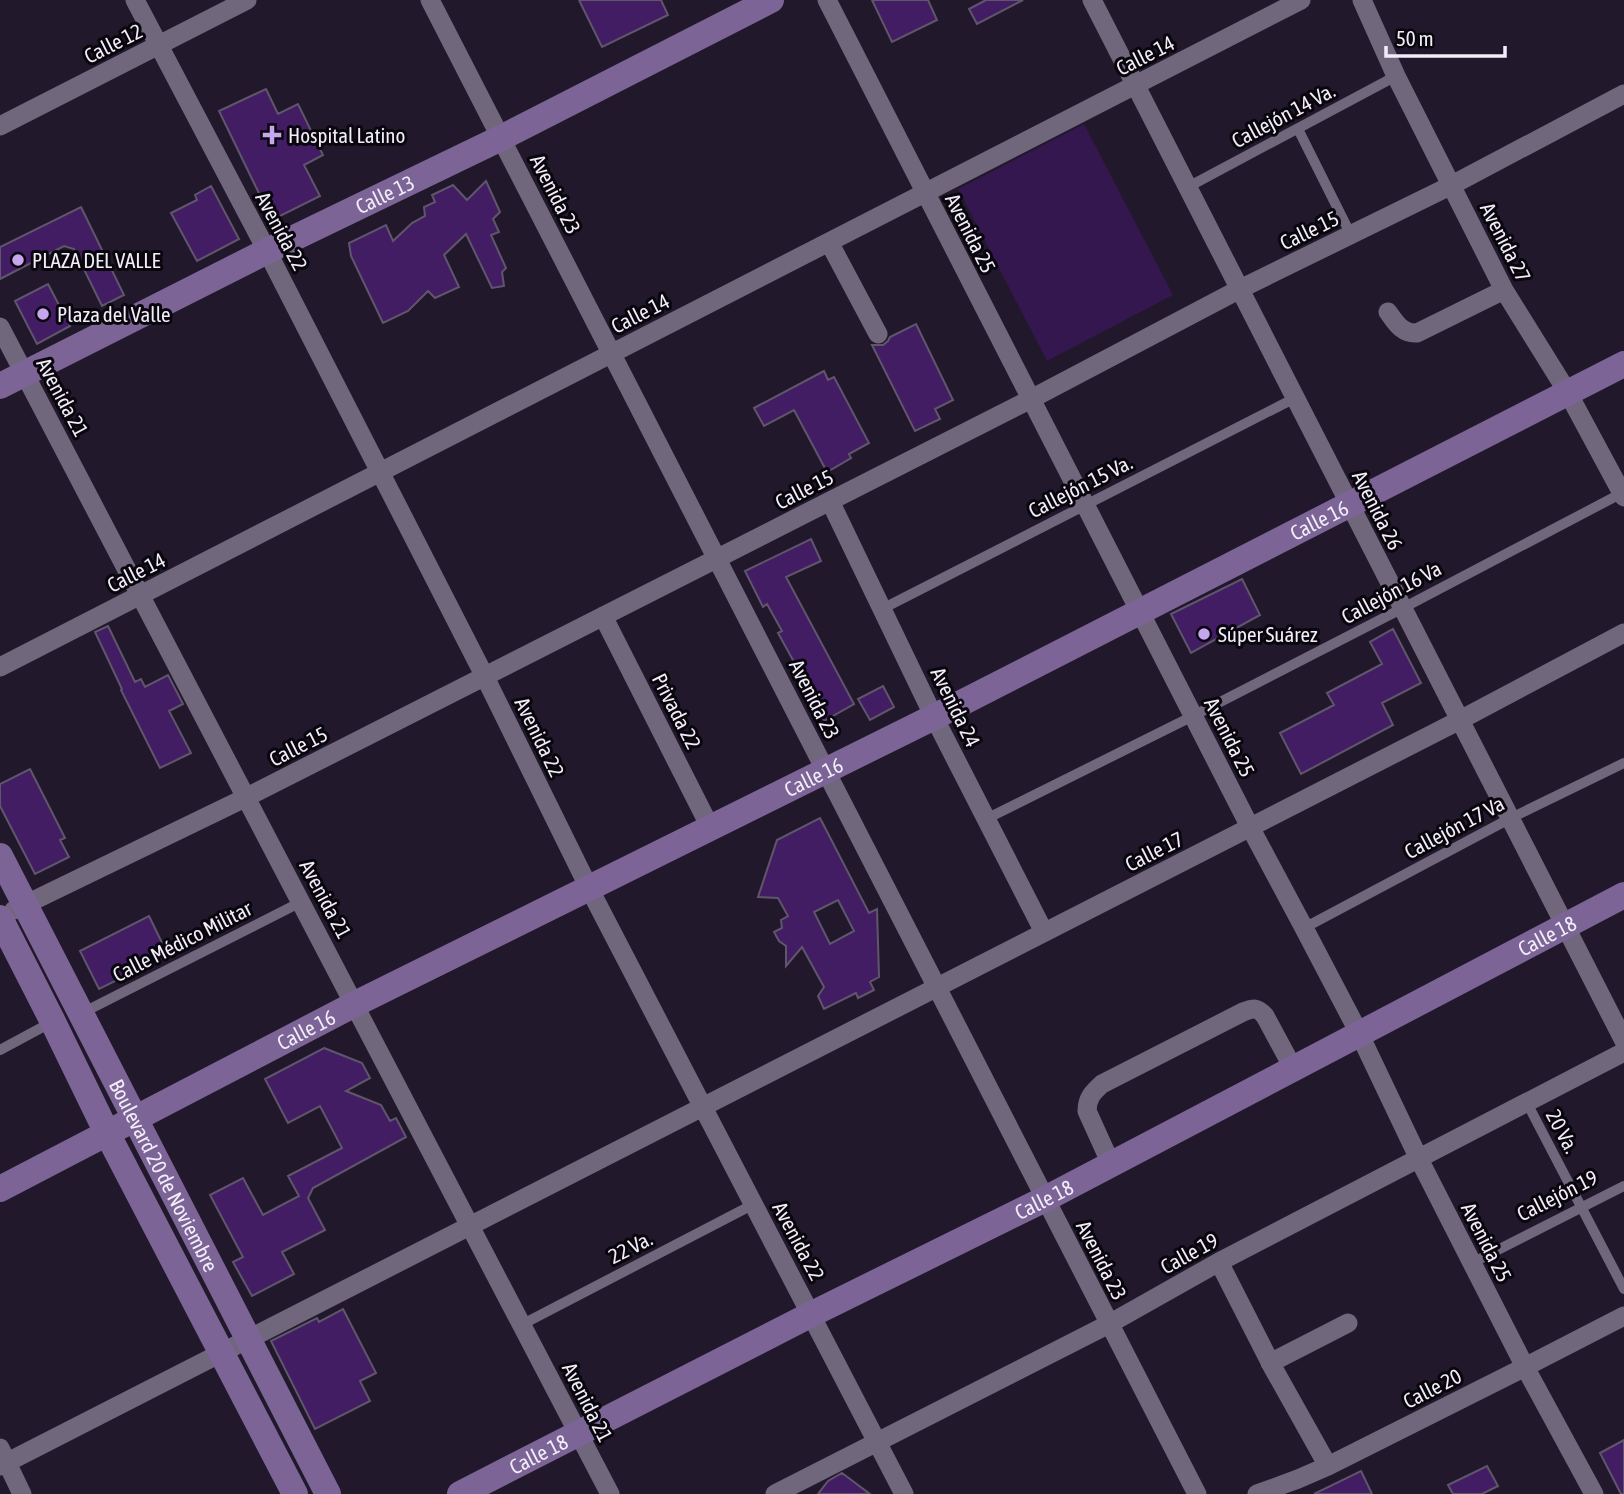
<svg xmlns="http://www.w3.org/2000/svg" width="1624" height="1494" viewBox="0 0 1624 1494" font-family="'Asap Condensed',sans-serif">
<style>
.pitch{fill:#33174e}
.building{fill:#421d63;stroke:#5f566c;stroke-width:2;fill-rule:evenodd}
.lines{fill:none;stroke-linecap:round;stroke-linejoin:round}
.lane{stroke:#70677d;stroke-width:10}
.street{stroke:#70677d;stroke-width:19}
.secondary{stroke:#7c6596;stroke-width:26}
.poi-dot{fill:#c7a6f0;stroke:#09060d;stroke-width:2.5}
.labels{text-anchor:middle;dominant-baseline:central;stroke-width:6;stroke-linejoin:round;paint-order:stroke}
.street-label{font-size:21px;fill:#f2edf9;stroke:#09060d}
.poi-label{font-size:21px;fill:#f2edf9;stroke:#09060d;text-anchor:start}
</style>
<rect width="100%" height="100%" fill="#21192b"/>
<path class="pitch" d="M 1084,124 L 1173,295 L 1047,361 L 958,189 Z"/>
<path class="building" d="M 579,0 L 661,0 L 668,15 L 602,47 Z
M 872,0 L 928,0 L 937,20 L 892,42 Z
M 986,0 L 1023,0 L 977,24 L 969,9 Z
M 266,89 L 278,114 L 298,104 L 323,155 L 304,165 L 320,196 L 272,220 L 219,111 Z
M 486,181 L 500,212 L 493,219 L 499,232 L 491,235 L 506,268 L 502,272 L 504,286 L 492,288 L 466,234 L 444,255 L 459,287 L 435,298 L 428,291 L 408,311 L 383,323 L 351,256 L 349,243 L 386,225 L 393,241 L 412,223 L 425,216 L 424,207 L 435,202 L 432,195 L 453,185 L 467,200 Z
M 211,186 L 239,239 L 197,261 L 171,213 L 197,200 L 195,195 Z
M 81,207 L 124,295 L 102,306 L 74,249 L 64,246 L 0,279 L 0,247 Z
M 48,284 L 70,326 L 37,344 L 15,301 Z
M 916,324 L 953,400 L 935,409 L 940,419 L 915,431 L 872,345 L 883,345 L 888,341 L 890,337 Z
M 824,371 L 828,380 L 834,377 L 869,443 L 849,454 L 851,458 L 827,472 L 794,410 L 764,426 L 754,408 Z
M 811,539 L 821,561 L 786,577 L 854,704 L 824,721 L 813,701 L 815,700 L 778,633 L 782,631 L 767,604 L 763,607 L 745,571 Z
M 1242,579 L 1260,615 L 1191,653 L 1171,614 Z
M 108,626 L 135,682 L 141,679 L 145,687 L 168,675 L 183,704 L 169,711 L 191,753 L 160,768 L 121,690 L 122,689 L 95,632 Z
M 1393,629 L 1421,683 L 1382,703 L 1393,725 L 1301,774 L 1280,733 L 1334,705 L 1327,693 L 1382,664 L 1370,642 Z
M 883,686 L 894,707 L 870,720 L 858,699 Z
M 30,769 L 65,838 L 60,840 L 69,857 L 35,874 L 0,806 L 0,784 Z
M 820,818 L 869,913 L 877,909 L 879,977 L 870,982 L 874,990 L 858,998 L 856,993 L 824,1009 L 818,996 L 824,987 L 802,947 L 786,966 L 786,946 L 779,941 L 774,932 L 782,928 L 781,920 L 788,916 L 778,898 L 758,897 L 777,840 ZM 838,900 L 854,931 L 830,944 L 814,912 Z
M 149,916 L 168,955 L 99,989 L 80,951 Z
M 324,1048 L 362,1063 L 370,1078 L 346,1091 L 381,1105 L 390,1121 L 396,1118 L 406,1137 L 313,1188 L 308,1198 L 325,1230 L 282,1252 L 294,1274 L 252,1296 L 233,1262 L 243,1257 L 210,1195 L 243,1178 L 263,1215 L 299,1196 L 288,1176 L 342,1148 L 320,1106 L 288,1123 L 265,1079 Z
M 343,1309 L 376,1373 L 360,1381 L 370,1401 L 315,1429 L 271,1341 L 317,1318 L 319,1322 Z
M 1624,1440 L 1624,1494 L 1621,1494 L 1600,1453 Z
M 1487,1466 L 1498,1486 L 1482,1494 L 1453,1494 L 1448,1485 Z
M 1361,1471 L 1372,1494 L 1314,1494 Z
M 842,1473 L 870,1494 L 818,1494 L 828,1481 Z"/>
<g class="lines">
<path class="lane" d="M 1298,129 L 1351,235
M 1188,187 L 1396,76
M 882,609 L 1295,398
M 986,819 L 1193,716 L 1403,608 L 1624,492
M 1304,928 L 1511,818 L 1624,763
M 84,1012 L 301,902
M 0,1050 L 52,1022
M 1527,1103 L 1624,1289
M 1472,1263 L 1624,1186
M 523,1324 L 754,1204"/>
<path class="street" d="M 135,0 L 267,251 L 485,677 L 589,888 L 904,1494
M 430,0 L 1197,1494
M 827,0 L 1250,827 L 1304,928 L 1359,1033 L 1419,1159 L 1525,1367 L 1594,1494
M 1092,0 L 1624,1041
M 1362,0 L 1396,76 L 1504,290 L 1568,393 L 1624,497
M 0,126 L 247,0
M 829,242 L 878,334
M 1388,312 C 1396,323 1402,334 1417,333 L 1504,290
M 0,327 L 610,1494
M 830,501 L 934,717 L 1044,932
M 603,616 L 710,827
M 0,667 L 1301,0
M 14,910 L 247,797 L 1031,399 L 1240,289 L 1452,185 L 1624,94
M 1111,1164 L 1087,1111 C 1087,1098 1093,1092 1102,1084 L 1243,1012 C 1254,1008 1257,1007 1265,1016 L 1293,1068
M 1219,1262 L 1272,1366 L 1328,1466
M 1270,1363 L 1348,1323
M 0,1448 L 22,1494
M 0,1466 L 1460,720 L 1624,633
M 775,1494 L 1109,1324 L 1219,1262 L 1624,1052
M 1257,1494 L 1298,1479 L 1328,1466 L 1525,1367 L 1624,1316"/>
<g class="secondary">
<path id="s1" d="M 0,386 L 267,251 L 501,138 L 771,0"/>
<path id="s2" d="M 0,856 L 328,1494"/>
<path d="M 0,918 L 53,1022 L 107,1133 L 295,1494"/>
<path id="s3" d="M 0,1189 L 355,1004 L 934,717 L 1624,364"/>
<path id="s4" d="M 460,1494 L 812,1314 L 1045,1199 L 1624,895"/>
</g>
</g>
<g class="poi-dot">
<path d="M268.5 124.5h7v7h7v7h-7v7h-7v-7h-7v-7h7z"/>
<circle cx="18" cy="260" r="7"/>
<circle cx="43" cy="314" r="7"/>
<circle cx="1204" cy="634" r="7"/>
</g>
<g class="labels">
<g class="street-label">
<text transform="translate(113 43) rotate(-27)">Calle 12</text>
<text transform="translate(1145 55) rotate(-27)">Calle 14</text>
<text transform="translate(1283 115) rotate(-28)">Callejón 14 Va.</text>
<text stroke="none"><textPath href="#s1" startOffset="430">Calle 13</textPath></text>
<text transform="translate(556 194) rotate(63)">Avenida 23</text>
<text transform="translate(1309 230) rotate(-26)">Calle 15</text>
<text transform="translate(282 231) rotate(62)">Avenida 22</text>
<text transform="translate(971 233) rotate(63)">Avenida 25</text>
<text transform="translate(1506 242) rotate(63)">Avenida 27</text>
<text transform="translate(640 313) rotate(-27)">Calle 14</text>
<text transform="translate(63 397) rotate(62)">Avenida 21</text>
<text transform="translate(1080 486) rotate(-27)">Callejón 15 Va.</text>
<text transform="translate(804 489) rotate(-27)">Calle 15</text>
<text transform="translate(1378 510) rotate(63)">Avenida 26</text>
<text stroke="none"><textPath href="#s3" startOffset="1479">Calle 16</textPath></text>
<text transform="translate(136 572) rotate(-27)">Calle 14</text>
<text transform="translate(1391 592) rotate(-28)">Callejón 16 Va</text>
<text transform="translate(815 699) rotate(63)">Avenida 23</text>
<text transform="translate(956 707) rotate(64)">Avenida 24</text>
<text transform="translate(677 711) rotate(63)">Privada 22</text>
<text transform="translate(540 737) rotate(64)">Avenida 22</text>
<text transform="translate(1230 737) rotate(63)">Avenida 25</text>
<text transform="translate(298 746) rotate(-27)">Calle 15</text>
<text stroke="none"><textPath href="#s3" startOffset="912">Calle 16</textPath></text>
<text transform="translate(1454 827) rotate(-28)">Callejón 17 Va</text>
<text transform="translate(1154 851) rotate(-27)">Calle 17</text>
<text transform="translate(326 899) rotate(62)">Avenida 21</text>
<text stroke="none"><textPath href="#s4" startOffset="1222">Calle 18</textPath></text>
<text transform="translate(182 941) rotate(-27)">Calle Médico Militar</text>
<text stroke="none"><textPath href="#s3" startOffset="345">Calle 16</textPath></text>
<text transform="translate(1563 1131) rotate(62)">20 Va.</text>
<text stroke="none"><textPath href="#s2" startOffset="359">Boulevard 20 de Noviembre</textPath></text>
<text transform="translate(1557 1195) rotate(-27)">Callejón 19</text>
<text stroke="none"><textPath href="#s4" startOffset="654">Calle 18</textPath></text>
<text transform="translate(799 1241) rotate(62)">Avenida 22</text>
<text transform="translate(1487 1242) rotate(63)">Avenida 25</text>
<text transform="translate(630 1247) rotate(-27)">22 Va.</text>
<text transform="translate(1189 1253) rotate(-29)">Calle 19</text>
<text transform="translate(1102 1260) rotate(63)">Avenida 23</text>
<text transform="translate(1432 1388) rotate(-27)">Calle 20</text>
<text transform="translate(588 1402) rotate(63)">Avenida 21</text>
<text stroke="none"><textPath href="#s4" startOffset="88">Calle 18</textPath></text>
</g>
<g class="poi-label">
<text x="288" y="135">Hospital Latino</text>
<text x="32" y="260">PLAZA DEL VALLE</text>
<text x="57" y="314">Plaza del Valle</text>
<text x="1218" y="634">Súper Suárez</text>
</g>
</g>
<path d="M1386 46v10h119v-10" fill="none" stroke="#f2edf9" stroke-width="3.5"/>
<text x="1396" y="46" font-size="21" fill="#f2edf9" stroke="#09060d" stroke-width="5" paint-order="stroke">50 m</text>
</svg>
